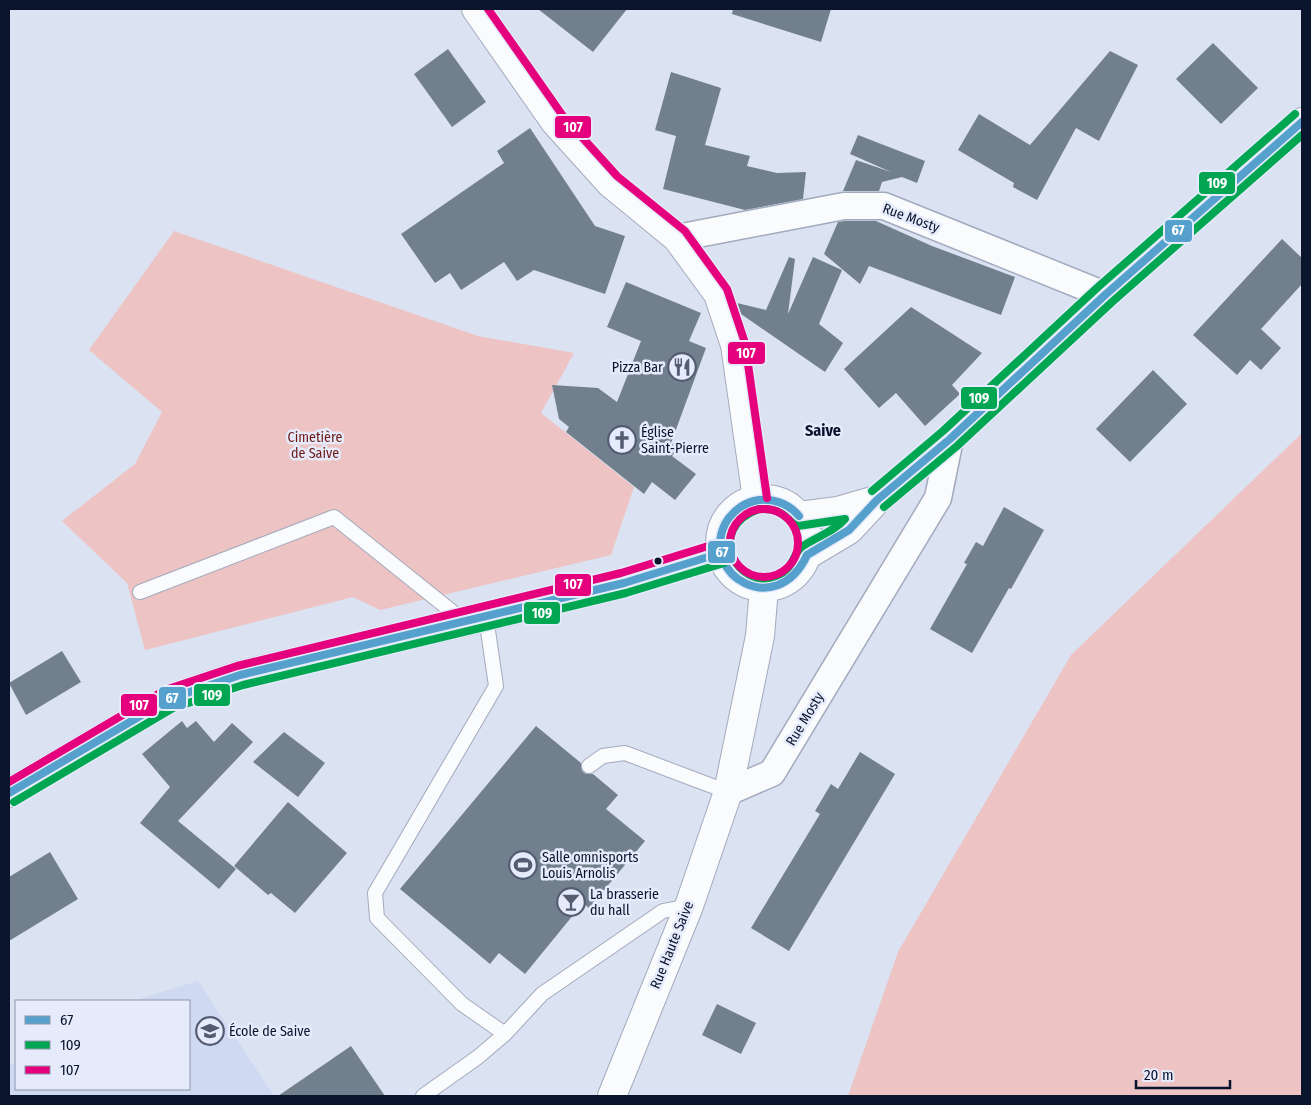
<svg xmlns="http://www.w3.org/2000/svg" width="1311" height="1105" viewBox="0 0 1311 1105" font-family="'Fira Sans Condensed',sans-serif">
<style>
.built{fill:#cfd9f2}
.green{fill:#edc3c4}
.building{fill:#72808d}
.lines{fill:none;stroke-linecap:round;stroke-linejoin:round}
.lane-casing{stroke:#a2aabd;stroke-width:16}
.street-casing{stroke:#a2aabd;stroke-width:29}
.secondary-casing{stroke:#a2aabd;stroke-width:30}
.lane{stroke:#fafbfd;stroke-width:14}
.street{stroke:#fafbfd;stroke-width:26}
.secondary{stroke:#fafbfd;stroke-width:28}
.bus-1-casing{stroke:#e5ebfa;stroke-width:11}
.bus-2-casing{stroke:#e5ebfa;stroke-width:11}
.bus-3-casing{stroke:#e5ebfa;stroke-width:11}
.bus-1{stroke:#56a0cd;stroke-width:8}
.bus-2{stroke:#00a651;stroke-width:8}
.bus-3{stroke:#e5007d;stroke-width:8}
.bus-dot{fill:#0b142d;stroke:#e5ebfa;stroke-width:2}
.labels{text-anchor:middle;dominant-baseline:central;stroke-width:5;stroke-linejoin:round;paint-order:stroke}
.street-label{font-size:14px;fill:#0b142d;stroke:#e5ebfa}
.poi-label{font-size:14px;fill:#0b142d;stroke:#e5ebfa;text-anchor:start}
.park-label{font-size:14px;fill:#6e1816;stroke:#e5ebfa}
.quarter-label{font-size:16px;font-weight:bold;fill:#0b142d;stroke:#e5ebfa}
.line-badge{stroke:#e5ebfa;stroke-width:2}
.badge-label{font-size:14px;text-anchor:middle;font-weight:bold;fill:#fff}
</style>
<rect width="100%" height="100%" fill="#dbe2f1"/>
<path class="built" d="M 198,981 L 274,1096 L 9,1096 L 9,1067 L 16,1060 L 16,1089 L 189,1089 L 189,1001 L 133,1001 Z"/>
<path class="green" d="M 174,231 L 478,336 L 574,353 L 541,413 L 634,487 L 611,555 L 380,610 L 353,597 L 145,650 L 127,583 L 62,521 L 135,464 L 162,412 L 89,350 Z
M 1302,433 L 1302,1096 L 848,1096 L 898,952 L 1071,655 Z"/>
<path class="building" d="M 538,9 L 627,9 L 593,52 Z
M 733,9 L 831,9 L 821,42 L 732,14 Z
M 1213,43 L 1258,88 L 1221,124 L 1176,79 Z
M 448,49 L 486,102 L 452,127 L 414,74 Z
M 1110,51 L 1138,65 L 1099,141 L 1076,128 L 1037,200 L 1013,187 L 1014,183 L 958,150 L 979,114 L 1030,145 Z
M 671,72 L 721,88 L 705,145 L 750,156 L 747,166 L 777,173 L 806,172 L 803,199 L 745,210 L 663,189 L 676,136 L 655,130 Z
M 530,128 L 595,226 L 625,236 L 605,294 L 534,270 L 517,281 L 504,262 L 461,290 L 450,273 L 435,283 L 401,234 L 504,163 L 497,151 Z
M 858,135 L 925,161 L 917,183 L 902,177 L 882,182 L 879,191 L 843,191 L 856,160 L 891,172 L 850,154 Z
M 845,221 L 876,221 L 932,246 L 1015,277 L 1001,315 L 869,266 L 860,284 L 824,254 L 838,222 Z
M 1282,239 L 1302,258 L 1302,284 L 1261,329 L 1281,348 L 1261,370 L 1250,360 L 1237,375 L 1193,335 Z
M 789,257 L 795,259 L 788,314 L 813,257 L 842,270 L 819,324 L 843,343 L 825,372 L 741,314 L 737,303 L 766,310 Z
M 626,282 L 701,313 L 689,341 L 706,348 L 671,443 L 678,448 L 672,456 L 696,474 L 675,500 L 652,482 L 644,494 L 566,432 L 569,427 L 559,419 L 552,385 L 598,388 L 617,402 L 641,341 L 607,327 Z
M 911,307 L 982,353 L 952,385 L 960,394 L 925,426 L 896,393 L 879,408 L 844,369 Z
M 1153,370 L 1187,404 L 1130,462 L 1096,429 Z
M 1004,507 L 1044,530 L 1011,589 L 1009,588 L 972,653 L 930,629 L 967,564 L 964,563 L 976,542 L 983,546 Z
M 62,651 L 81,682 L 26,715 L 9,683 Z
M 182,721 L 187,728 L 196,721 L 214,742 L 232,723 L 253,742 L 178,821 L 236,869 L 219,889 L 140,823 L 170,787 L 142,754 Z
M 536,726 L 581,763 L 582,771 L 586,774 L 593,774 L 618,795 L 606,809 L 645,841 L 589,908 L 583,903 L 525,974 L 499,953 L 490,964 L 400,889 Z
M 284,732 L 325,763 L 298,797 L 253,762 Z
M 860,752 L 895,774 L 789,951 L 751,928 L 820,814 L 815,811 L 831,784 L 838,789 Z
M 288,802 L 347,853 L 295,913 L 271,893 L 268,895 L 234,866 Z
M 50,852 L 78,899 L 9,941 L 9,877 Z
M 717,1004 L 756,1023 L 741,1054 L 702,1035 Z
M 351,1046 L 385,1096 L 278,1096 Z"/>
<g class="lines">
<defs>
<path id="lane" d="M 140,592 L 334,517 L 465,622
M 486,617 L 496,686 L 375,893 L 377,918 L 462,1004 L 505,1034
M 589,766 L 603,756 L 625,753 L 728,792
M 423,1096 L 478,1057 L 505,1034 L 542,994 L 663,911 L 689,906"/>
<path id="street" d="M 677,238 L 844,206 L 884,206 L 1105,295
M 728,792 L 772,773 L 938,498 L 950,439"/>
<path id="secondary" d="M 476,9 L 555,122 L 610,183 L 677,238 L 718,294 L 735,345 L 757,499
M720 543a44 44 0 1 1 88 0a44 44 0 1 1-88 0Z
M 799,516 L 838,511 L 876,500
M 807,555 L 849,530 L 877,500 L 950,439 L 1105,295 L 1302,122
M 9,793 L 169,699 L 240,675 L 486,617 L 624,583 L 721,553
M 612,1096 L 689,906 L 728,792 L 760,636 L 764,588"/>
</defs>
<use href="#lane" class="lane-casing"/>
<use href="#street" class="street-casing"/>
<use href="#secondary" class="secondary-casing"/>
<use href="#lane" class="lane"/>
<use href="#street" class="street"/>
<use href="#secondary" class="secondary"/>
<defs>
<path id="bus-1" d="M 799,516 C 788,503 771,497 754,501 C 742,504 731,513 725,524 C 700,576 777,620 807,555
M 807,555 L 849,530 L 877,500 L 950,439 L 1105,295 L 1302,122
M 9,793 L 169,699 L 240,675 L 624,583 L 721,553"/>
<path id="bus-2" d="M 872,491 L 943,431 L 1098,287 L 1295,114
M 884,507 L 957,446 L 1112,302 L 1302,135
M 759,509 C 767,509 775,509 782,514 C 789,518 791,524 798,526 L 845,519 C 835,531 816,537 803,546 C 792,553 795,569 776,576 C 737,591 704,529 759,509 Z
M 14,802 L 173,708 L 243,685 L 626,593 L 724,563"/>
<path id="bus-3" d="M 488,9 L 563,116 L 617,176 L 685,231 L 727,289 L 745,343 L 767,498
M730 543a34 34 0 1 1 68 0a34 34 0 1 1-68 0Z
M 9,782 L 165,690 L 237,666 L 621,573 L 718,543"/>
</defs>
<use href="#bus-1" class="bus-1-casing"/>
<use href="#bus-2" class="bus-2-casing"/>
<use href="#bus-3" class="bus-3-casing"/>
<use href="#bus-1" class="bus-1"/>
<use href="#bus-2" class="bus-2"/>
<use href="#bus-3" class="bus-3"/>
</g>
<defs>
<symbol id="restaurant-ring" viewBox="-11 -11 22 22"><circle r="9.5" fill="#e5ebfa" stroke="#545c72" stroke-width="1.5"/><path d="M-5-6h1v4h1v-4h1v4h1v-4h1v5L-1.5 .5V6h-2V.5L-5-1ZM5-6V6H3V1.5H1.5Q1.5-4 5-6Z" fill="#545c72"/></symbol>
<symbol id="church-ring" viewBox="-11 -11 22 22"><circle r="9.5" fill="#e5ebfa" stroke="#545c72" stroke-width="1.5"/><path d="M-1.2-6h2.4v3.5h3.3v2.4h-3.3V6h-2.4V-.1h-3.3v-2.4h3.3Z" fill="#545c72"/></symbol>
<symbol id="stadium-ring" viewBox="-11 -11 22 22"><circle r="9.5" fill="#e5ebfa" stroke="#545c72" stroke-width="1.5"/><path d="M0-5a6.5 5 0 1 0 0 10a6.5 5 0 1 0 0-10ZM-3.5-1.8h7v3.6h-7Z" fill="#545c72"/></symbol>
<symbol id="bar-ring" viewBox="-11 -11 22 22"><circle r="9.5" fill="#e5ebfa" stroke="#545c72" stroke-width="1.5"/><path d="M-6-5H6L.8 .8V4.5H3.5V6h-7V4.5H-.8V.8Z" fill="#545c72"/></symbol>
<symbol id="school-ring" viewBox="-11 -11 22 22"><circle r="9.5" fill="#e5ebfa" stroke="#545c72" stroke-width="1.5"/><path d="M0-5L7-2L0 1L-7-2ZM-4 1L0 2.5L4 1V4Q0 6-4 4Z" fill="#545c72"/></symbol>
</defs>
<g fill-rule="evenodd">
<use href="#restaurant-ring" x="666" y="351" width="32" height="32"/>
<use href="#church-ring" x="606" y="424" width="32" height="32"/>
<use href="#stadium-ring" x="507" y="849" width="32" height="32"/>
<use href="#bar-ring" x="555" y="886" width="32" height="32"/>
<use href="#school-ring" x="194" y="1015" width="32" height="32"/>
</g>
<circle class="bus-dot" cx="658" cy="561" r="4.5"/>
<g class="labels">
<g class="street-label">
<text transform="translate(911 218) rotate(20)">Rue Mosty</text>
<text transform="translate(805 719) rotate(-59)">Rue Mosty</text>
<text transform="translate(672 945) rotate(-68)">Rue Haute Saive</text>
</g>
<g class="poi-label">
<text x="663" y="367" text-anchor="end">Pizza Bar</text>
<text x="641" y="432">Église<tspan x="641" dy="16">Saint-Pierre</tspan></text>
<text x="542" y="857">Salle omnisports<tspan x="542" dy="16">Louis Arnolis</tspan></text>
<text x="590" y="894">La brasserie<tspan x="590" dy="16">du hall</tspan></text>
<text x="229" y="1031">École de Saive</text>
</g>
<g class="park-label">
<text x="315" y="437">Cimetière<tspan x="315" dy="16">de Saive</tspan></text>
</g>
<g class="quarter-label">
<text x="823" y="430">Saive</text>
</g>
</g>
<g class="line-badge">
<rect x="554" y="115" width="38" height="24" rx="5" fill="#e5007d"/>
<rect x="1198" y="171" width="38" height="24" rx="5" fill="#00a651"/>
<rect x="1164" y="219" width="29" height="24" rx="5" fill="#56a0cd"/>
<rect x="727" y="341" width="39" height="24" rx="5" fill="#e5007d"/>
<rect x="960" y="386" width="38" height="24" rx="5" fill="#00a651"/>
<rect x="707" y="540" width="29" height="24" rx="5" fill="#56a0cd"/>
<rect x="554" y="573" width="38" height="24" rx="5" fill="#e5007d"/>
<rect x="523" y="601" width="38" height="24" rx="5" fill="#00a651"/>
<rect x="193" y="683" width="38" height="24" rx="5" fill="#00a651"/>
<rect x="158" y="686" width="29" height="24" rx="5" fill="#56a0cd"/>
<rect x="120" y="693" width="38" height="24" rx="5" fill="#e5007d"/>
</g>
<g class="badge-label">
<text x="573" y="132">107</text>
<text x="1217" y="188">109</text>
<text x="1178" y="235">67</text>
<text x="746" y="358">107</text>
<text x="979" y="403">109</text>
<text x="722" y="557">67</text>
<text x="573" y="589">107</text>
<text x="542" y="618">109</text>
<text x="212" y="700">109</text>
<text x="172" y="703">67</text>
<text x="139" y="710">107</text>
</g>
<rect width="1311" height="1105" fill="none" stroke="#0b142d" stroke-width="20"/>
<rect x="15" y="1000" width="175" height="90" fill="#e5ebfa" stroke="#8e95a8"/>
<rect x="25" y="1016" width="25" height="8" fill="#56a0cd" stroke="#8e95a8"/>
<text x="60" y="1025" font-size="15" fill="#0b142d">67</text>
<rect x="25" y="1041" width="25" height="8" fill="#00a651" stroke="#8e95a8"/>
<text x="60" y="1050" font-size="15" fill="#0b142d">109</text>
<rect x="25" y="1066" width="25" height="8" fill="#e5007d" stroke="#8e95a8"/>
<text x="60" y="1075" font-size="15" fill="#0b142d">107</text>
<path d="M1136 1080v8h94v-8" fill="none" stroke="#0b142d" stroke-width="2.5"/>
<text x="1144" y="1080" font-size="15" fill="#0b142d" stroke="#e5ebfa" stroke-width="4" paint-order="stroke">20 m</text>
</svg>
